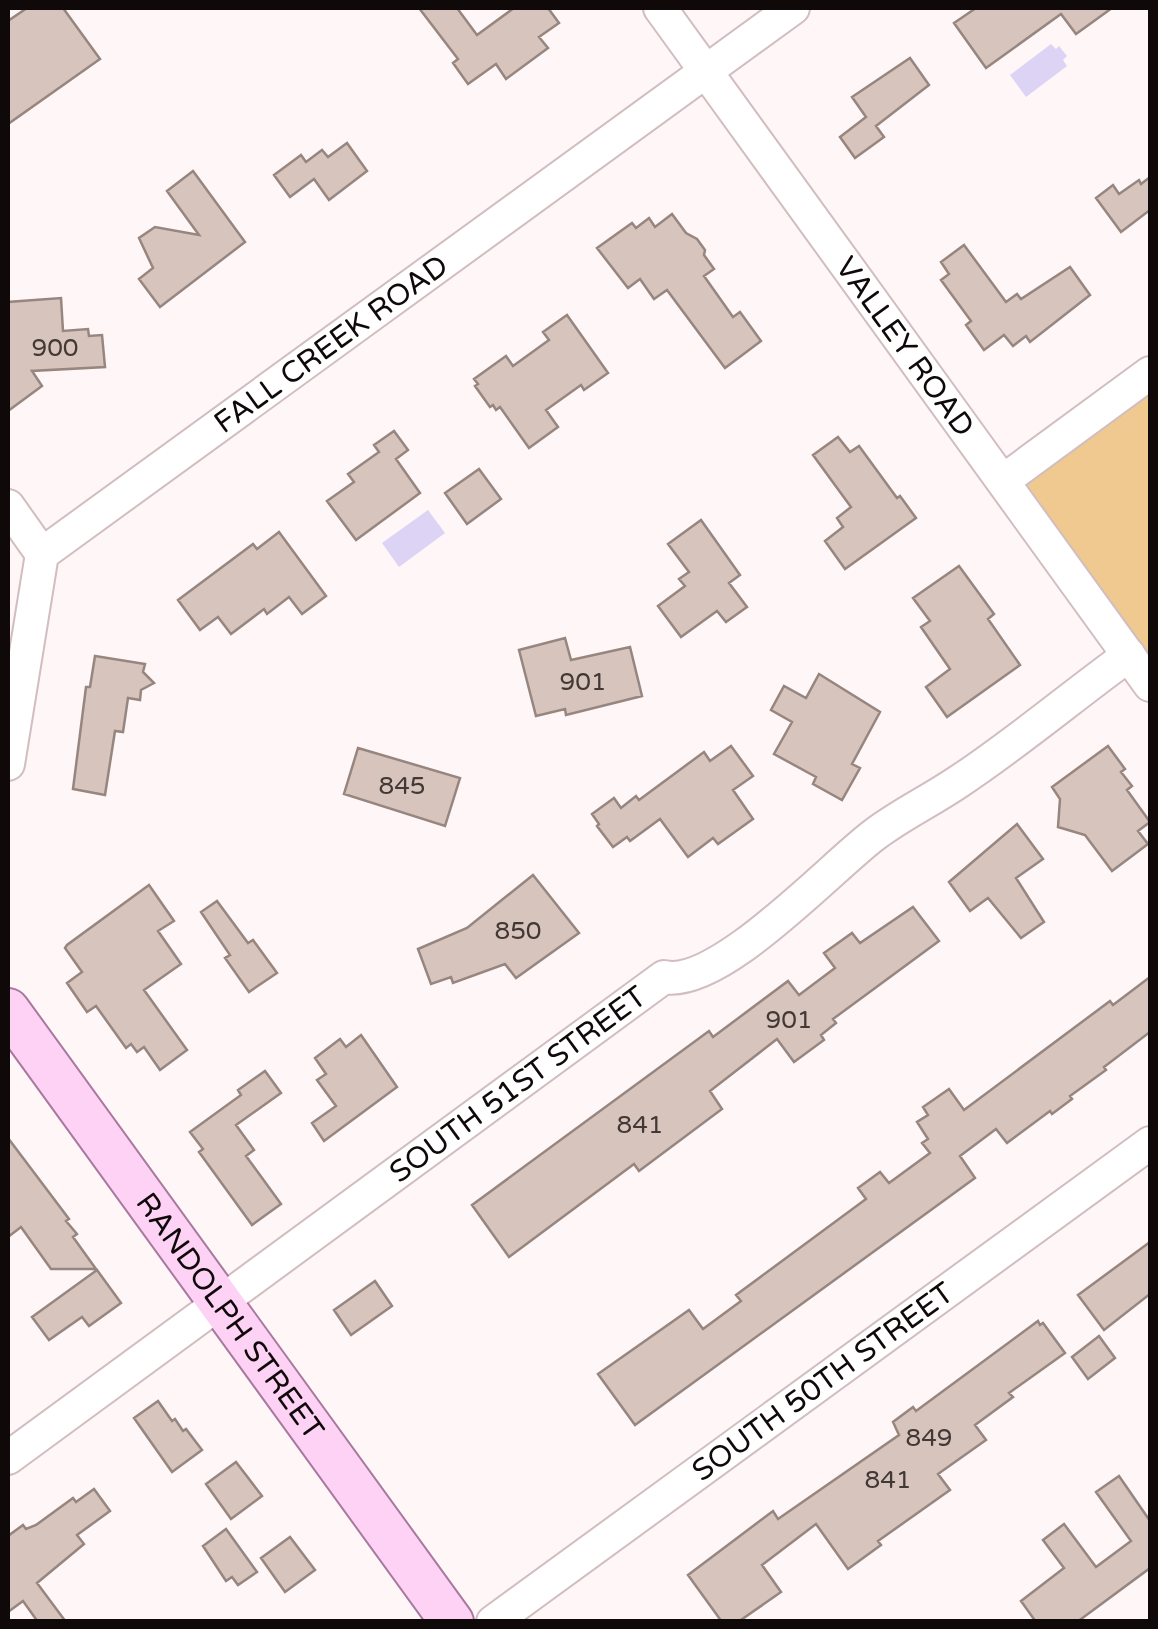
<svg xmlns="http://www.w3.org/2000/svg" width="1158" height="1629" viewBox="0 0 1158 1629" font-family="'Varela Round',sans-serif">
<style>
.green{fill:#efc98f}
.water{fill:#ddd4f5}
.building{fill:#d7c4bc;stroke:#97867f;stroke-width:2.5}
.lines{fill:none;stroke-linecap:round;stroke-linejoin:round}
.minor-casing{stroke:#d2bdc0;stroke-width:36}
.major-casing{stroke:#a9789e;stroke-width:46}
.minor{stroke:#fff;stroke-width:32}
.major{stroke:#fdd2f5;stroke-width:42}
.labels{text-anchor:middle;dominant-baseline:central;stroke-width:10;stroke-linejoin:round;paint-order:stroke}
.number-label{font-size:25px;fill:#423836}
.street-label{font-size:30px;fill:#10090a;stroke:#fff}
</style>
<rect width="100%" height="100%" fill="#fef6f7"/>
<path class="green" d="M 1150,373 L 1150,685 L 1003,481 Z"/>
<path class="water" d="M 1051,44 L 1056,49 L 1059,46 L 1067,56 L 1063,60 L 1067,66 L 1026,97 L 1010,75 Z
M 428,510 L 445,533 L 399,567 L 382,543 Z"/>
<path class="building" d="M 27,8 L 63,8 L 100,59 L 8,124 L 8,21 Z
M 419,8 L 457,8 L 477,35 L 514,8 L 548,8 L 559,23 L 539,37 L 548,48 L 506,79 L 496,64 L 468,84 L 453,63 L 458,59 Z
M 976,8 L 1112,8 L 1076,34 L 1061,14 L 986,68 L 954,23 Z
M 910,58 L 929,85 L 876,126 L 884,137 L 855,158 L 840,137 L 866,117 L 852,97 Z
M 347,143 L 367,171 L 329,200 L 314,179 L 290,197 L 274,175 L 301,155 L 306,162 L 322,150 L 328,157 Z
M 193,171 L 245,242 L 160,307 L 139,279 L 153,268 L 139,238 L 155,227 L 199,235 L 167,191 Z
M 1150,177 L 1150,210 L 1121,232 L 1096,198 L 1113,185 L 1119,194 L 1139,180 L 1141,184 Z
M 672,214 L 686,233 L 697,239 L 705,250 L 704,255 L 714,269 L 704,276 L 733,317 L 740,312 L 761,341 L 725,368 L 667,290 L 654,299 L 640,279 L 628,288 L 597,248 L 632,223 L 636,228 L 649,218 L 655,227 Z
M 964,245 L 1006,302 L 1017,294 L 1021,299 L 1070,267 L 1090,295 L 1030,342 L 1026,336 L 1013,346 L 1004,335 L 984,350 L 966,325 L 971,321 L 941,280 L 949,274 L 941,262 Z
M 61,298 L 63,331 L 88,329 L 89,336 L 102,335 L 105,367 L 32,371 L 42,386 L 8,411 L 8,302 Z
M 567,315 L 608,373 L 584,390 L 581,385 L 546,410 L 558,427 L 529,448 L 500,407 L 496,410 L 493,405 L 490,407 L 475,386 L 478,384 L 474,379 L 506,356 L 513,366 L 549,340 L 543,332 Z
M 394,431 L 408,450 L 396,459 L 420,493 L 356,540 L 327,501 L 354,482 L 348,474 L 379,452 L 374,445 Z
M 838,437 L 850,452 L 859,446 L 897,498 L 900,496 L 916,518 L 845,569 L 825,541 L 843,527 L 837,518 L 851,507 L 813,455 Z
M 479,469 L 501,499 L 467,524 L 445,493 Z
M 701,520 L 740,575 L 729,583 L 747,607 L 726,622 L 717,611 L 681,637 L 658,606 L 685,586 L 679,579 L 689,572 L 668,544 Z
M 279,532 L 326,596 L 302,614 L 289,597 L 267,614 L 264,609 L 231,634 L 218,617 L 200,630 L 178,600 L 253,544 L 257,549 Z
M 959,566 L 994,614 L 988,619 L 1020,665 L 947,717 L 926,687 L 950,669 L 921,627 L 930,621 L 913,598 Z
M 565,638 L 571,660 L 630,647 L 642,696 L 566,715 L 565,709 L 536,716 L 519,650 Z
M 95,656 L 145,664 L 143,672 L 154,683 L 141,690 L 140,700 L 128,698 L 123,732 L 115,731 L 105,795 L 73,789 L 86,687 L 90,687 Z
M 819,674 L 880,712 L 852,764 L 860,768 L 842,800 L 813,784 L 816,777 L 774,754 L 792,722 L 771,710 L 784,686 L 806,698 Z
M 731,746 L 753,776 L 733,790 L 753,819 L 718,844 L 713,838 L 688,857 L 660,819 L 630,841 L 627,837 L 613,847 L 597,826 L 599,824 L 592,814 L 614,798 L 621,808 L 636,796 L 639,800 L 704,752 L 710,761 Z
M 1108,746 L 1125,769 L 1121,772 L 1132,786 L 1127,790 L 1150,822 L 1138,831 L 1148,844 L 1112,871 L 1085,835 L 1058,827 L 1060,799 L 1052,787 Z
M 358,748 L 460,778 L 445,826 L 344,794 Z
M 1017,824 L 1043,859 L 1016,878 L 1044,922 L 1021,938 L 988,898 L 970,911 L 949,882 Z
M 533,875 L 579,933 L 516,978 L 505,964 L 453,983 L 451,977 L 431,984 L 418,949 L 467,928 Z
M 149,885 L 174,921 L 158,931 L 181,964 L 144,990 L 187,1050 L 160,1070 L 144,1047 L 137,1052 L 131,1044 L 126,1048 L 96,1006 L 87,1012 L 67,983 L 82,972 L 65,948 L 67,945 Z
M 217,901 L 248,943 L 253,940 L 277,973 L 249,992 L 225,958 L 230,955 L 201,912 Z
M 913,907 L 939,941 L 833,1019 L 836,1023 L 821,1035 L 824,1040 L 794,1062 L 777,1039 L 710,1091 L 722,1109 L 639,1171 L 634,1164 L 509,1257 L 472,1205 L 709,1031 L 713,1037 L 788,981 L 799,995 L 835,968 L 824,953 L 852,933 L 860,943 Z
M 1150,977 L 1150,1032 L 1104,1067 L 1106,1070 L 1070,1096 L 1072,1099 L 1052,1114 L 1050,1111 L 1007,1143 L 996,1129 L 960,1156 L 975,1178 L 635,1425 L 598,1374 L 689,1310 L 703,1329 L 741,1301 L 736,1295 L 866,1199 L 858,1188 L 880,1172 L 889,1183 L 930,1153 L 922,1143 L 928,1139 L 917,1122 L 928,1115 L 923,1107 L 949,1089 L 964,1110 L 1110,1001 L 1113,1005 Z
M 361,1035 L 397,1087 L 324,1141 L 312,1123 L 336,1106 L 317,1080 L 326,1074 L 315,1058 L 340,1039 L 346,1047 Z
M 265,1071 L 281,1093 L 236,1125 L 254,1150 L 246,1156 L 281,1204 L 252,1225 L 199,1152 L 203,1149 L 190,1132 L 241,1095 L 238,1090 Z
M 8,1138 L 69,1219 L 66,1221 L 77,1234 L 73,1237 L 96,1269 L 51,1269 L 21,1227 L 8,1237 Z
M 1150,1242 L 1150,1294 L 1104,1330 L 1078,1295 Z
M 97,1270 L 121,1303 L 89,1326 L 82,1317 L 49,1340 L 32,1317 Z
M 375,1281 L 392,1306 L 351,1335 L 334,1310 Z
M 1038,1321 L 1040,1325 L 1043,1323 L 1065,1353 L 1009,1393 L 1013,1397 L 975,1425 L 986,1440 L 938,1474 L 950,1490 L 878,1541 L 881,1545 L 848,1569 L 816,1524 L 762,1565 L 781,1592 L 738,1622 L 722,1622 L 688,1575 L 773,1511 L 778,1519 L 899,1435 L 893,1422 L 913,1407 L 916,1411 Z
M 1099,1336 L 1115,1358 L 1088,1379 L 1072,1357 Z
M 158,1401 L 172,1421 L 175,1419 L 183,1431 L 186,1429 L 202,1450 L 172,1472 L 134,1418 Z
M 236,1462 L 262,1496 L 231,1519 L 206,1484 Z
M 1119,1476 L 1150,1521 L 1150,1568 L 1077,1622 L 1036,1622 L 1021,1601 L 1064,1568 L 1043,1540 L 1064,1524 L 1096,1567 L 1131,1541 L 1096,1492 Z
M 94,1489 L 110,1511 L 77,1535 L 84,1544 L 37,1583 L 66,1622 L 38,1622 L 23,1601 L 8,1612 L 8,1536 L 23,1525 L 26,1529 L 36,1525 L 73,1498 L 76,1502 Z
M 226,1529 L 257,1572 L 238,1585 L 232,1577 L 226,1581 L 203,1546 Z
M 290,1537 L 315,1570 L 285,1592 L 261,1558 Z"/>
<g class="lines">
<defs>
<g id="minor">
<path id="s1" d="M 660,8 L 1150,685"/>
<path d="M 1003,481 L 1150,373"/>
<path d="M 8,506 L 42,554"/>
<path id="s2" d="M 8,764 L 42,554 L 793,8"/>
<path id="s3" d="M 8,1458 L 664,977 C 719,989 831,867 874,835 C 900,815 930,801 958,782 C 1017,743 1071,697 1129,655"/>
<path id="s4" d="M 493,1622 L 1150,1143"/>
</g>
<g id="major">
<path id="s5" d="M 8,1010 L 452,1622"/>
</g>
</defs>
<use href="#minor" class="minor-casing"/>
<use href="#major" class="major-casing"/>
<use href="#minor" class="minor"/>
<use href="#major" class="major"/>
</g>
<g class="labels">
<g class="number-label">
<text x="55" y="348">900</text>
<text x="583" y="682">901</text>
<text x="402" y="786">845</text>
<text x="518" y="931">850</text>
<text x="789" y="1020">901</text>
<text x="640" y="1125">841</text>
<text x="929" y="1438">849</text>
<text x="888" y="1480">841</text>
</g>
<g class="street-label">
<text stroke="none"><textPath href="#s2" startOffset="570">FALL CREEK ROAD</textPath></text>
<text stroke="none"><textPath href="#s1" startOffset="418">VALLEY ROAD</textPath></text>
<text stroke="none"><textPath href="#s3" startOffset="632">SOUTH 51ST STREET</textPath></text>
<text stroke="none"><textPath href="#s5" startOffset="378">RANDOLPH STREET</textPath></text>
<text stroke="none"><textPath href="#s4" startOffset="408">SOUTH 50TH STREET</textPath></text>
</g>
</g>
<rect width="1158" height="1629" fill="none" stroke="#10090a" stroke-width="20"/>
</svg>
